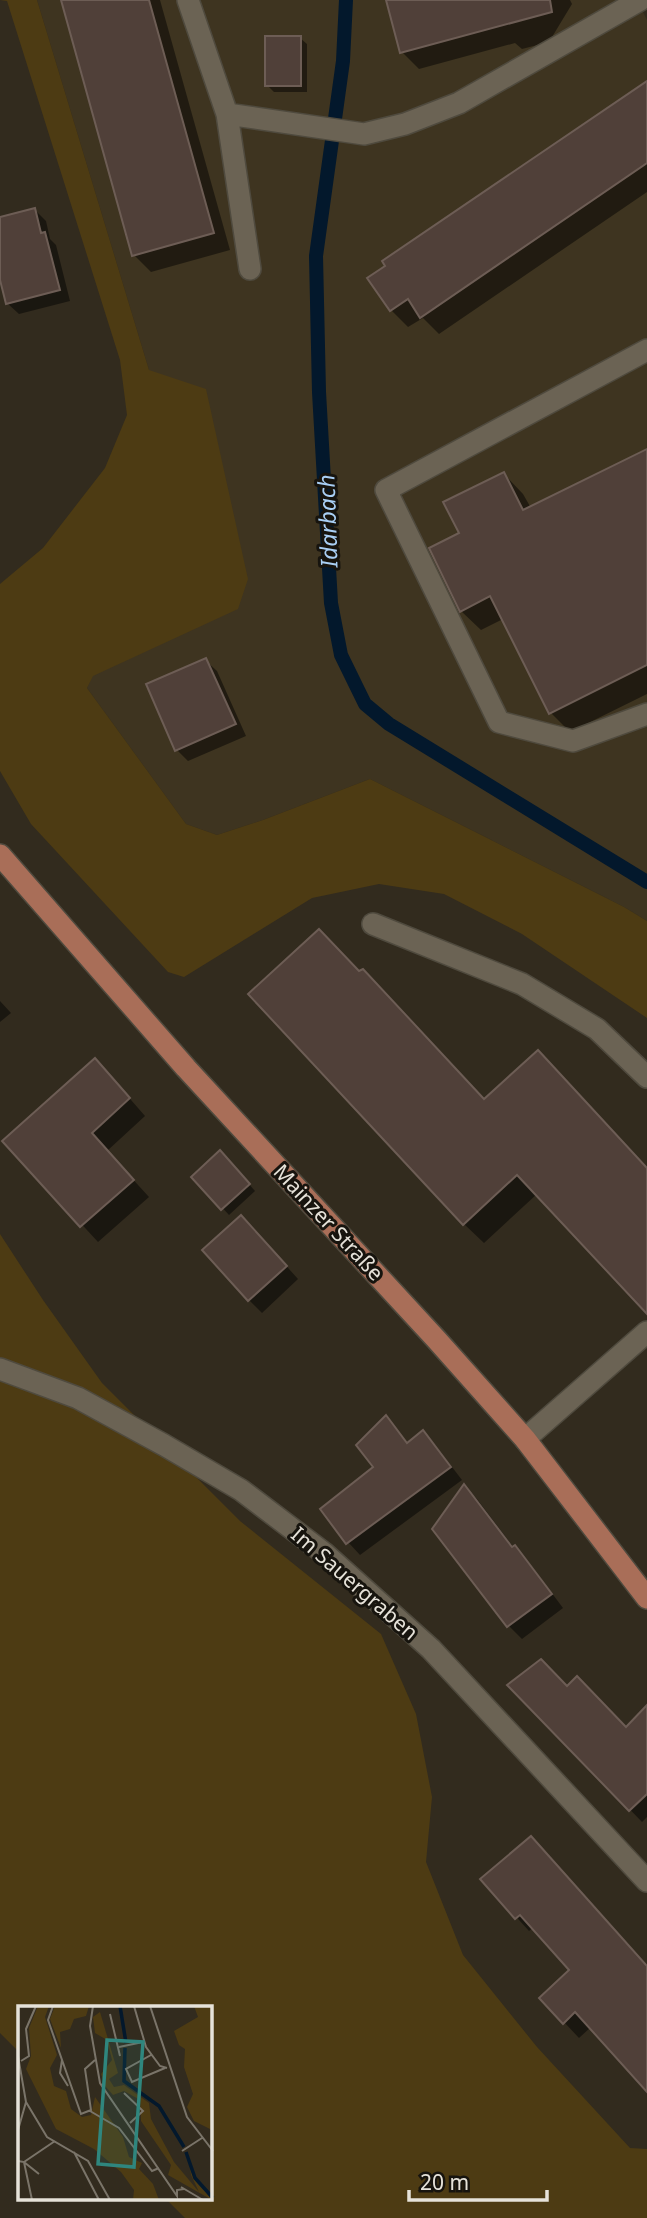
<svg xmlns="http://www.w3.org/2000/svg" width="647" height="2218" viewBox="0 0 647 2218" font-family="'Noto Sans',sans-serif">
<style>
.built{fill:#3e3420}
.green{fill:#4d3b13}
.shadow{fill:#0007}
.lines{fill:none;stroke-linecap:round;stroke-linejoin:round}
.stream{stroke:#03182c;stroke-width:14}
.building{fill:#504039;stroke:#6d5d55;stroke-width:2}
.lane-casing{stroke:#4f4a3e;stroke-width:24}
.street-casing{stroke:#4f4a3e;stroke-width:24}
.primary-casing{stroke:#4f4a3e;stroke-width:24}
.lane{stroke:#6b6354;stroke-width:21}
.street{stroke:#6b6354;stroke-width:21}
.primary{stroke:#a96e58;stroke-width:21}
.labels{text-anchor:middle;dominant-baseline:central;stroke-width:6;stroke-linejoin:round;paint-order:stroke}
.street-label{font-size:21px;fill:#e6e2d9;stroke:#17140e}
.water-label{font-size:23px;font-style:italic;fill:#a9cff5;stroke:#17140e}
.inset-river{fill:none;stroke:#03182c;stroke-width:3.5}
.inset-road{fill:none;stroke:#7a7469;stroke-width:2}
.view{fill:#2f867e;fill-opacity:0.15;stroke:#2f867e;stroke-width:3.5}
.inset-edge{fill:none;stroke:#e6e2d9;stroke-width:3.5}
</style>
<rect width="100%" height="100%" fill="#322b1e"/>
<path class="built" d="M 37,0 L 637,0 L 647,20 L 647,921 L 624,907 L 370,779 L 263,820 L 217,835 L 186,824 L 87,688 L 92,676 L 149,370 Z"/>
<path class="green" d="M 0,0 L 37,0 L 149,370 L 206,389 L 248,579 L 238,609 L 93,676 L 87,688 L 186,824 L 217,835 L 263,820 L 370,779 L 624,907 L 647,921 L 647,1018 L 522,934 L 444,894 L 379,884 L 312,898 L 184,977 L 168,972 L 31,824 L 0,771 L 0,584 L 43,548 L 105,468 L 127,415 L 120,360 L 7,1 Z
M 0,1234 L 43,1300 L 102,1383 L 240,1521 L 381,1634 L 416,1714 L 432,1797 L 426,1862 L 463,1955 L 537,2047 L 630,2148 L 647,2149 L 647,2218 L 185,2218 L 166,2199 L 210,2199 L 210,2008 L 19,2008 L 19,2052 L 0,2033 Z"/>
<path class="shadow" d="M 62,0 L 160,0 L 230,250 L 151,272 L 134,255 Z
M 388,0 L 570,0 L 572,4 L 549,42 L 522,49 L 515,43 L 419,69 L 402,52 Z
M 300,38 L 307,44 L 307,92 L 274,92 L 267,85 Z
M 647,83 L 647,192 L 439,334 L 423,318 L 408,327 L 391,310 L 369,278 Z
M 35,210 L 46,221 L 50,239 L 56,245 L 70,301 L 19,314 L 7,303 L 0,273 L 0,218 Z
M 647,451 L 647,694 L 570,732 L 551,713 L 503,619 L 481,630 L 461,611 L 461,534 L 504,474 L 523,494 L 531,508 Z
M 205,660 L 217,671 L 246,736 L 188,761 L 177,750 Z
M 0,1001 L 11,1013 L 0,1022 Z
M 111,1077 L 145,1116 L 107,1151 L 149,1197 L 98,1242 L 5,1141 Z
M 485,1101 L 647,1169 L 647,1311 L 537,1194 L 484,1243 L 464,1224 Z
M 227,1159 L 255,1191 L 229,1215 L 194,1177 Z
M 254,1230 L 298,1279 L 262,1313 L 249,1300 Z
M 386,1418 L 409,1444 L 423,1433 L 435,1445 L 462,1480 L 360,1555 L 348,1542 L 375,1467 Z
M 464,1487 L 477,1499 L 514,1548 L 527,1560 L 563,1608 L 522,1639 L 509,1626 L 435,1529 Z
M 510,1685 L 567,1688 L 626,1729 L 647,1737 L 647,1817 L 642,1822 Z
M 482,1879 L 534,1927 L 529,1931 Z
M 647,1967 L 647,2090 L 591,2027 L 579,2038 L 564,2022 L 572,1970 Z"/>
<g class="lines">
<path class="stream" d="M 346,0 L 343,61 L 316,256 L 319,392 L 331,603 L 341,655 L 365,704 L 389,724 L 647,882"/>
</g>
<path class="building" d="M 61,0 L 149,0 L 214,233 L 132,256 Z
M 386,0 L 550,0 L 552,12 L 400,53 Z
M 265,36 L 301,36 L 301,86 L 265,86 Z
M 647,81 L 647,163 L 420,318 L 408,299 L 390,311 L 367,278 L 385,266 L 382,261 Z
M 35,208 L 41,233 L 45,232 L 60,290 L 6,304 L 0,280 L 0,217 Z
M 647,449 L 647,665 L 549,714 L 490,596 L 460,612 L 429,548 L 459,533 L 443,502 L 504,472 L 523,510 Z
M 206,658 L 236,724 L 175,751 L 146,684 Z
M 319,929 L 359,971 L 363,969 L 484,1099 L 538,1050 L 647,1168 L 647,1314 L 517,1175 L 463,1225 L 248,994 Z
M 95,1058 L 130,1098 L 92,1133 L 134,1180 L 80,1227 L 2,1141 Z
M 220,1150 L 250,1184 L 221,1210 L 191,1177 Z
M 241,1215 L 287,1266 L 248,1301 L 202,1250 Z
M 386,1415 L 407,1443 L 423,1430 L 451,1467 L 346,1544 L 320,1509 L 373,1467 L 356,1445 Z
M 464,1484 L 512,1547 L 515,1545 L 552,1594 L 507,1627 L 432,1529 Z
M 541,1659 L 567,1686 L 577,1676 L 626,1727 L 647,1705 L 647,1794 L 629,1811 L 507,1685 Z
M 531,1836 L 647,1966 L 647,2092 L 575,2012 L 563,2024 L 539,1998 L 569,1970 L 520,1915 L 515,1919 L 480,1879 Z"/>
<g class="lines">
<defs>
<path id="lane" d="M 188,0 L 227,114 L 250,269
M 227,114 L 364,134 L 405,124 L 459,103 L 640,0
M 647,350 L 386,490 L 499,722 L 573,741 L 647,714
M 373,924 L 522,984 L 597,1029 L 647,1077
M 525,1439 L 647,1332"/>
<path id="street" d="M 0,1369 L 78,1398 L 164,1445 L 241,1490 L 324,1553 L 431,1649 L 647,1881"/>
<path id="primary" d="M 0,855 L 186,1068 L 436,1339 L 525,1439 L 647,1598"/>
</defs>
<use href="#lane" class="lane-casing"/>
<use href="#street" class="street-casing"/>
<use href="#primary" class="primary-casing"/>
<use href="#lane" class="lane"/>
<use href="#street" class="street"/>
<use href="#primary" class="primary"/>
</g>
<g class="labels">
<g class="street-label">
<text transform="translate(329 1222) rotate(47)">Mainzer Straße</text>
<text transform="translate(355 1583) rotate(41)">Im Sauergraben</text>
</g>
<g class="water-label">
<text transform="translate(327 521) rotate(-92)">Idarbach</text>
</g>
</g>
<g transform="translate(18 2006)">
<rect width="194" height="194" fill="#322b1e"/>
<path d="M 20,0 L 31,0 L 27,11 L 39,49 L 32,62 L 36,80 L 48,85 L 53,103 L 64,111 L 73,109 L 77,91 L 105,131 L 111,151 L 124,157 L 121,163 L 135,178 L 141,194 L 115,194 L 116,184 L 103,166 L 76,143 L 38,123 L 8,63 L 13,50 L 11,22 ZM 37,0 L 71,0 L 68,10 L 56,13 L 52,23 L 42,26 L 43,42 L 32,13 ZM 176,0 L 194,0 L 194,124 L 176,115 L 169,101 L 175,88 L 166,61 L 167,43 L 161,39 L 156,25 L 180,11 ZM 82,6 L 100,67 L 91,73 L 96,81 L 106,79 L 131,97 L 133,113 L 156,156 L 181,186 L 173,169 L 170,145 L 174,166 L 194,194 L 150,169 L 153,159 L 123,115 L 122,94 L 106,85 L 95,89 L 87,80 L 83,68 L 94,54 L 89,34 L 77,27 L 75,11 Z" fill="#4d3b13"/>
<path class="inset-river" d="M 102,0 L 108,37M 107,42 L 106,75 L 141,100 L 166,141M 168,146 L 177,172 L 195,192"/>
<path class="inset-road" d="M 35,0 L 30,14 L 63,108 L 73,104 L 67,63 L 77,54M 75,0 L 72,20 L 82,77 L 159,190 L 159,184 L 166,183M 116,0 L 128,41 L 142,60 L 149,62M 132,0 L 169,111 L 195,145M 92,8 L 102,50M 101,41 L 125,36M 133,49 L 108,63 L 114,76 L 147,62M 0,50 L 8,96 L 0,124M 44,54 L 42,67 L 50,80M 3,55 L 11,50 L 8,23 L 18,0M 106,87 L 125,105 L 112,117M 8,96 L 29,131 L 70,155 L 92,194M 72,105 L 101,122 L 134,165 L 141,162M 164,145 L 184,132M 56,146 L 81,194M 0,155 L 6,156 L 14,194M 21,168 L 6,156 L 37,135M 163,181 L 185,194"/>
<path class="view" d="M 89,34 L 125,36 L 116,161 L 80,158 Z"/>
<rect width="194" height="194" class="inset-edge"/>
</g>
<path d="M409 2190v10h138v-10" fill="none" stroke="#e6e2d9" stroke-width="3.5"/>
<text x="420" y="2190" font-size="21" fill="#e6e2d9" stroke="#17140e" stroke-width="5" paint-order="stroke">20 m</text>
</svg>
